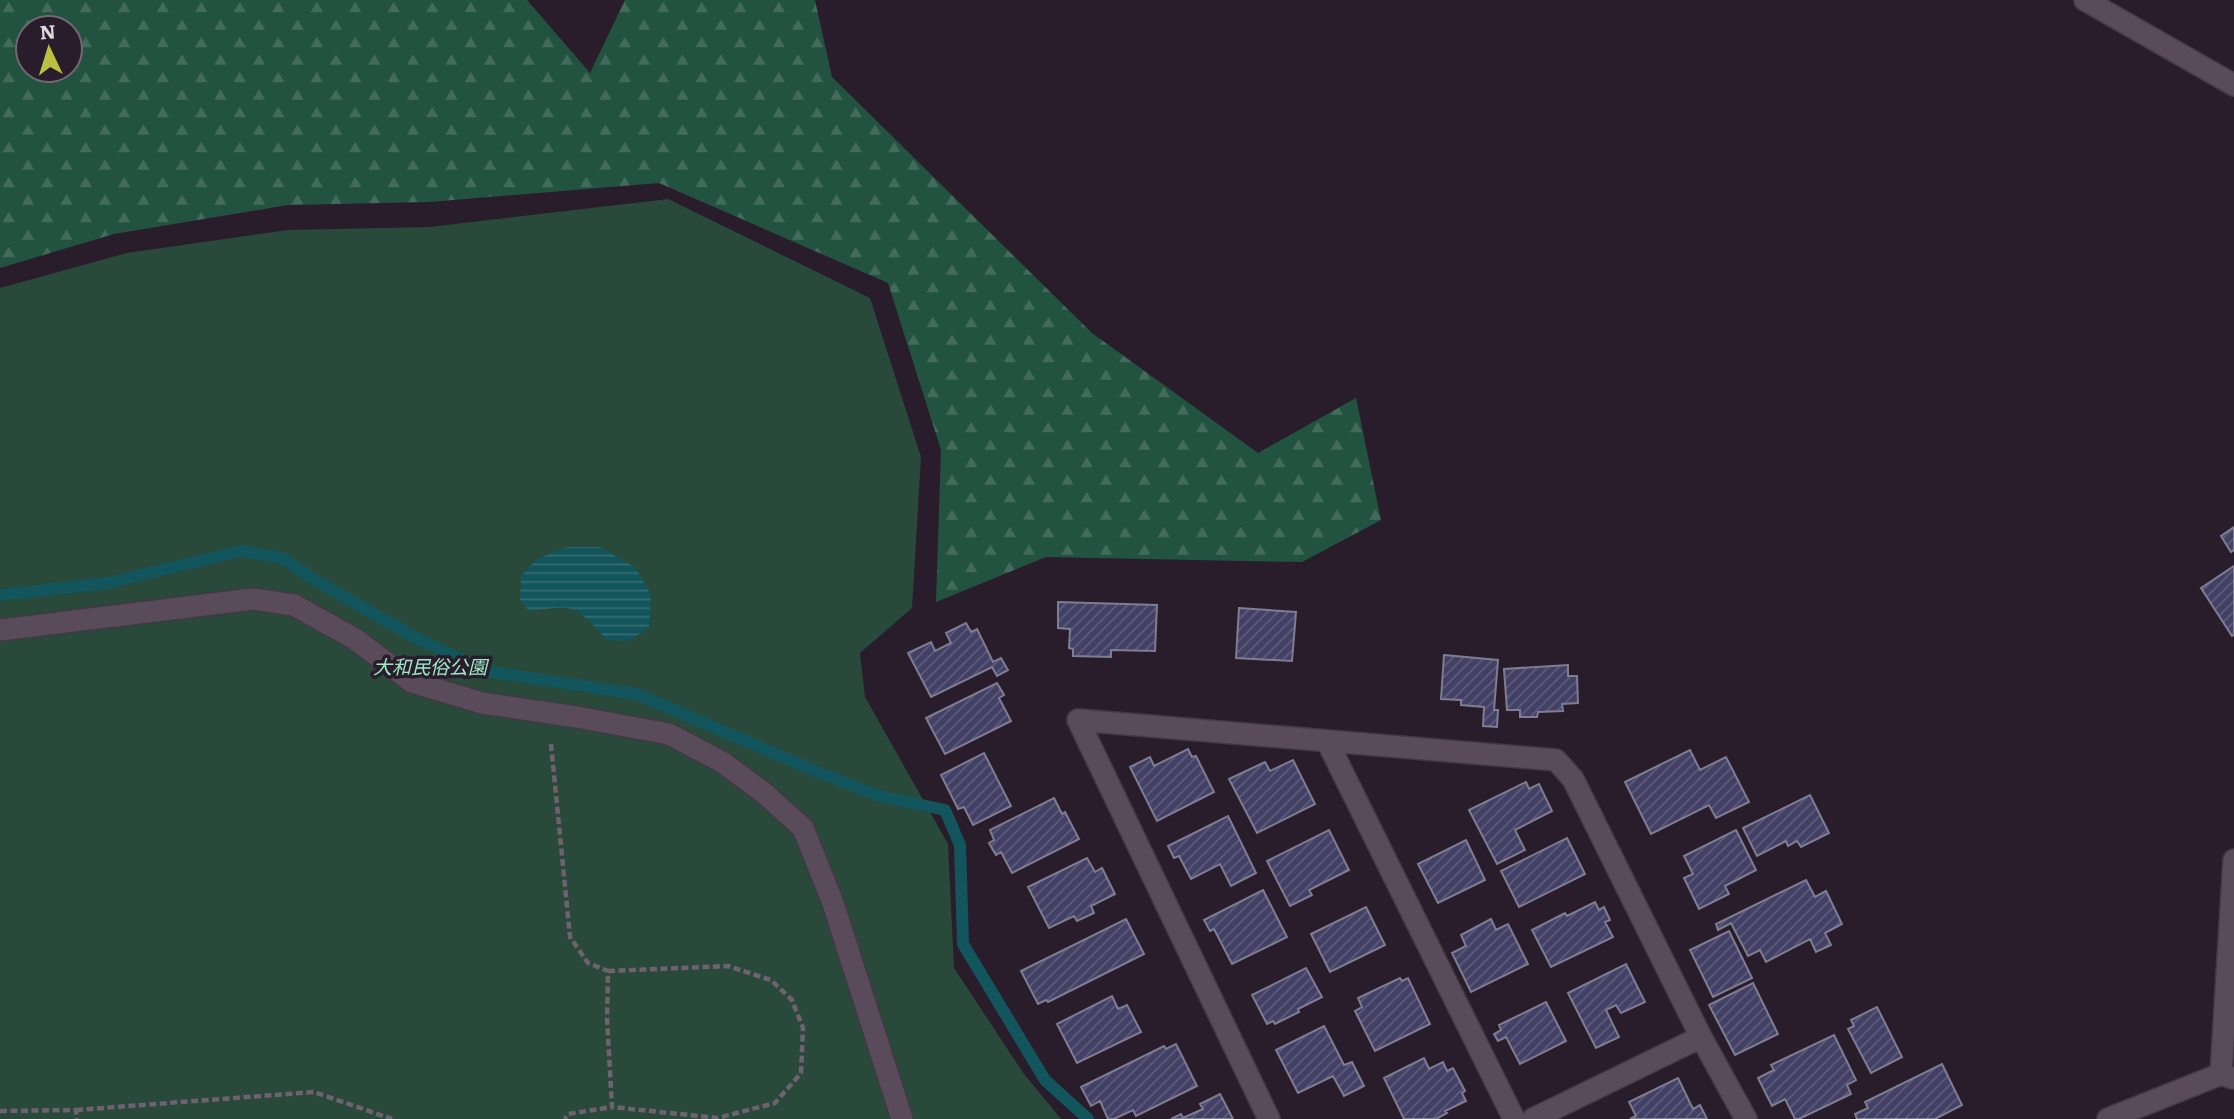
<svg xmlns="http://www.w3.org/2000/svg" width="2234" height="1119" viewBox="0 0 2234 1119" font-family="Literata,'Noto Sans JP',serif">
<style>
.forest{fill:url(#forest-firs);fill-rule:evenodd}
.park{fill:#29493b}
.water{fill:url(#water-rules)}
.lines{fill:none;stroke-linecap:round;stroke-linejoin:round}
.stream{stroke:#12555c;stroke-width:12}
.building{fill:url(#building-hatch);stroke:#7e7d92;stroke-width:2}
.minor-casing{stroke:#433944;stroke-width:24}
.path{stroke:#6e626f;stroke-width:4.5;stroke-dasharray:7 3.5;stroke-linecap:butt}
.minor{stroke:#5a4b5b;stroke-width:21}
.labels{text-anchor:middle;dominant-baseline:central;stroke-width:7;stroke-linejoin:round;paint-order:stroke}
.park-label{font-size:19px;font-style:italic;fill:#99eac6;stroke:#2a1d2b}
</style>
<defs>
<pattern id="forest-firs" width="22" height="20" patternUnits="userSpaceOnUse" patternTransform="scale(1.75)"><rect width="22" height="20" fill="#225340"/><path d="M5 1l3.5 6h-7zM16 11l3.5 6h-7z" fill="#426b5b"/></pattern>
<pattern id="water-rules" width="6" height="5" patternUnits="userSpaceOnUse" patternTransform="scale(1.75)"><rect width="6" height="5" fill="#12555c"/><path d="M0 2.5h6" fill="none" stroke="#346d73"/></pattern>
<pattern id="building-hatch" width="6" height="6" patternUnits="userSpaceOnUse" patternTransform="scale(1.75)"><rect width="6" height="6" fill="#434066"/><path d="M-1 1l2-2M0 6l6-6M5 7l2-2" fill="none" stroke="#5e5b7c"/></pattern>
</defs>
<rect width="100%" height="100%" fill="#2a1d2b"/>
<path class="forest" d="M 0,0 L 527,0 L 590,73 L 625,0 L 815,0 L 832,77 L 1092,333 L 1258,453 L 1356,398 L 1381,520 L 1302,562 L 1046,557 L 936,602 L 941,450 L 888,283 L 659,183 L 429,202 L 288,205 L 114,234 L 0,268 ZM 28,28 L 70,28 L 70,70 L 28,70 Z"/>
<path class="park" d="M 668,199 L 870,298 L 921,457 L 912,608 L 860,653 L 865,697 L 948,844 L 954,968 L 1024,1074 L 1061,1119 L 0,1119 L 0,288 L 127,253 L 288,230 L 430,227 Z"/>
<path class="water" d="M 567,547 L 600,547 L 636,568 L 651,595 L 649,628 L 628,641 L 607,640 C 574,604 576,605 529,611 L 520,600 L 521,576 L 537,559 Z"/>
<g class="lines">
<path class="stream" d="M 0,595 L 108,583 L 241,551 L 282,558 L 315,580 L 416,638 L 485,671 L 637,694 L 815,771 L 879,796 L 945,810 L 960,845 L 963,944 L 1045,1080 L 1088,1119"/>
</g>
<path class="building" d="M 2234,527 L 2234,550 L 2231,552 L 2221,536 Z
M 2234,566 L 2234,635 L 2232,636 L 2201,588 Z
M 1058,602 L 1157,605 L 1155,651 L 1111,650 L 1111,657 L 1073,656 L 1073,649 L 1069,648 L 1070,629 L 1058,628 Z
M 1239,608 L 1296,612 L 1292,661 L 1236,658 Z
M 966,623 L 971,632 L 977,629 L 993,662 L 1001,658 L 1008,670 L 997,676 L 992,667 L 931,697 L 908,653 L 931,642 L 935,651 L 951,643 L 946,633 Z
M 1444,655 L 1498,660 L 1494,710 L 1498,710 L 1497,727 L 1483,726 L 1484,707 L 1461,705 L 1461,700 L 1441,699 Z
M 1568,665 L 1568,676 L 1577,676 L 1578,703 L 1562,704 L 1563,711 L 1538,712 L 1537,717 L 1520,717 L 1520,710 L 1507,710 L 1504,669 Z
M 997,683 L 1004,695 L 999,698 L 1011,721 L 945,754 L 926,718 Z
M 1188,749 L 1192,757 L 1196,756 L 1214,792 L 1157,821 L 1130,767 L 1150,757 L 1154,766 Z
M 1690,750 L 1700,770 L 1726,757 L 1749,802 L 1716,818 L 1709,805 L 1651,834 L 1625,782 Z
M 984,753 L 1011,806 L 973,825 L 964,807 L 958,809 L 941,775 Z
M 1293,760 L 1315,804 L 1257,833 L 1229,779 L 1265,762 L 1270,771 Z
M 1526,782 L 1529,789 L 1539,784 L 1552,811 L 1515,830 L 1525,850 L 1497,864 L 1469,810 Z
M 1810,795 L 1829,833 L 1801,847 L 1797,841 L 1788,846 L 1786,841 L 1757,856 L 1743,828 Z
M 1054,798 L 1062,814 L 1065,812 L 1079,839 L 1012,873 L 1001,852 L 996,855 L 989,843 L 994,840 L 990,830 Z
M 1228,816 L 1256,873 L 1231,886 L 1220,864 L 1191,879 L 1179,856 L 1174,858 L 1168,846 Z
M 1329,830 L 1349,870 L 1309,890 L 1312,895 L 1290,906 L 1267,861 Z
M 1736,830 L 1756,870 L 1725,886 L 1729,894 L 1699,909 L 1684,878 L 1693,874 L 1684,856 Z
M 1567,838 L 1585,874 L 1519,907 L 1501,871 Z
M 1466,840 L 1485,880 L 1438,903 L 1418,864 Z
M 1087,858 L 1095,872 L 1102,868 L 1115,894 L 1091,906 L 1094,913 L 1077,921 L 1074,916 L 1049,928 L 1028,887 Z
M 1806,880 L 1815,897 L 1826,891 L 1842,924 L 1825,933 L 1831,945 L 1816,952 L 1810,939 L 1766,962 L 1760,950 L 1748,956 L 1731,923 L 1718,930 L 1716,924 Z
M 1263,890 L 1287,937 L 1232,964 L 1214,929 L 1210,931 L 1204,920 Z
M 1595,902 L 1599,910 L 1604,907 L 1610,920 L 1605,922 L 1613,937 L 1551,967 L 1532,930 L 1565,913 L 1567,916 Z
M 1366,907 L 1385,945 L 1330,972 L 1311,934 Z
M 1126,919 L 1144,954 L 1048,1002 L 1046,1000 L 1038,1004 L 1021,971 Z
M 1491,919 L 1496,930 L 1508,924 L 1528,964 L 1471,992 L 1452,953 L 1466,946 L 1461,935 Z
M 1729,931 L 1752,978 L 1713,997 L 1690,950 Z
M 1626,964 L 1645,1002 L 1621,1013 L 1616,1005 L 1606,1010 L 1619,1037 L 1596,1048 L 1568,993 Z
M 1306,968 L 1322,997 L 1298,1009 L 1299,1012 L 1275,1024 L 1273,1021 L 1267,1024 L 1252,995 Z
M 1400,978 L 1402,981 L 1408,978 L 1430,1024 L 1375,1051 L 1355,1011 L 1362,1007 L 1358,998 Z
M 1753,983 L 1778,1034 L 1735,1055 L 1709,1005 Z
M 1112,996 L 1118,1009 L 1127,1005 L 1141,1032 L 1077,1063 L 1057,1024 Z
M 1546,1002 L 1566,1041 L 1520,1064 L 1506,1037 L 1498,1041 L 1494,1034 L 1501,1030 L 1499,1025 Z
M 1877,1007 L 1902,1057 L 1871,1073 L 1848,1029 L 1854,1026 L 1851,1020 Z
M 1324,1026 L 1344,1065 L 1352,1062 L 1364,1086 L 1344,1096 L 1333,1076 L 1298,1093 L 1276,1050 Z
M 1834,1035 L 1856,1080 L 1847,1085 L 1851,1094 L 1799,1119 L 1795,1119 L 1785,1099 L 1772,1106 L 1758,1078 L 1774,1070 L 1771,1065 Z
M 1176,1044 L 1197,1086 L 1136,1116 L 1133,1110 L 1114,1119 L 1108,1119 L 1100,1101 L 1091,1106 L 1081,1087 L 1164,1046 L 1166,1049 Z
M 1424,1058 L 1429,1069 L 1443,1062 L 1447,1071 L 1453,1068 L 1465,1091 L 1462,1093 L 1466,1101 L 1445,1111 L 1447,1113 L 1436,1119 L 1404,1119 L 1384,1078 Z
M 1942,1064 L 1962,1105 L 1935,1119 L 1857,1119 L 1855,1114 L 1868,1108 L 1865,1102 Z
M 1678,1078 L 1693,1109 L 1700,1105 L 1707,1119 L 1630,1119 L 1636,1116 L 1629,1102 Z
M 1220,1094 L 1233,1119 L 1171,1119 L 1181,1114 L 1183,1118 L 1203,1109 L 1200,1104 Z"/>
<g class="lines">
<defs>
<path id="minor" d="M 2085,0 L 2234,85
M 0,630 L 253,599 L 294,605 L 355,639 L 412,682 L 482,703 L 577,717 L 669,734 L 722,762 L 764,793 L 803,828 L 833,903 L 902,1119
M 1327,741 L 1514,1119
M 2221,1074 L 2234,860
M 1269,1119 L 1078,720 L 1556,760 L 1573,779 L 1701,1037 L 1746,1119
M 1533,1119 L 1701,1037
M 2108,1119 L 2221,1074 L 2232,1078"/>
</defs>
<use href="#minor" class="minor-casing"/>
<path class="path" d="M 551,744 L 570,937 L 588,963 L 608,971 L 607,1018 L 612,1107 L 568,1114 L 565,1119
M 608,971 L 728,966 L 771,980 L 792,1000 L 803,1028 L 801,1073 L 775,1103 L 718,1118 L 612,1107
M 76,1110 L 314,1092 L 392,1119
M 0,1111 L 76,1110 L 77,1119"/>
<use href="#minor" class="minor"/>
</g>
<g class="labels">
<g class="park-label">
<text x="430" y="666">大和民俗公園</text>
</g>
</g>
<g transform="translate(49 49) rotate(356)"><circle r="33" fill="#2a1d2b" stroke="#726773" stroke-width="2"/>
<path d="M0-5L12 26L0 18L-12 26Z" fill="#bdbf43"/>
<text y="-10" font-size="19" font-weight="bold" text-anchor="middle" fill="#dfd7e0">N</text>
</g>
</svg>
